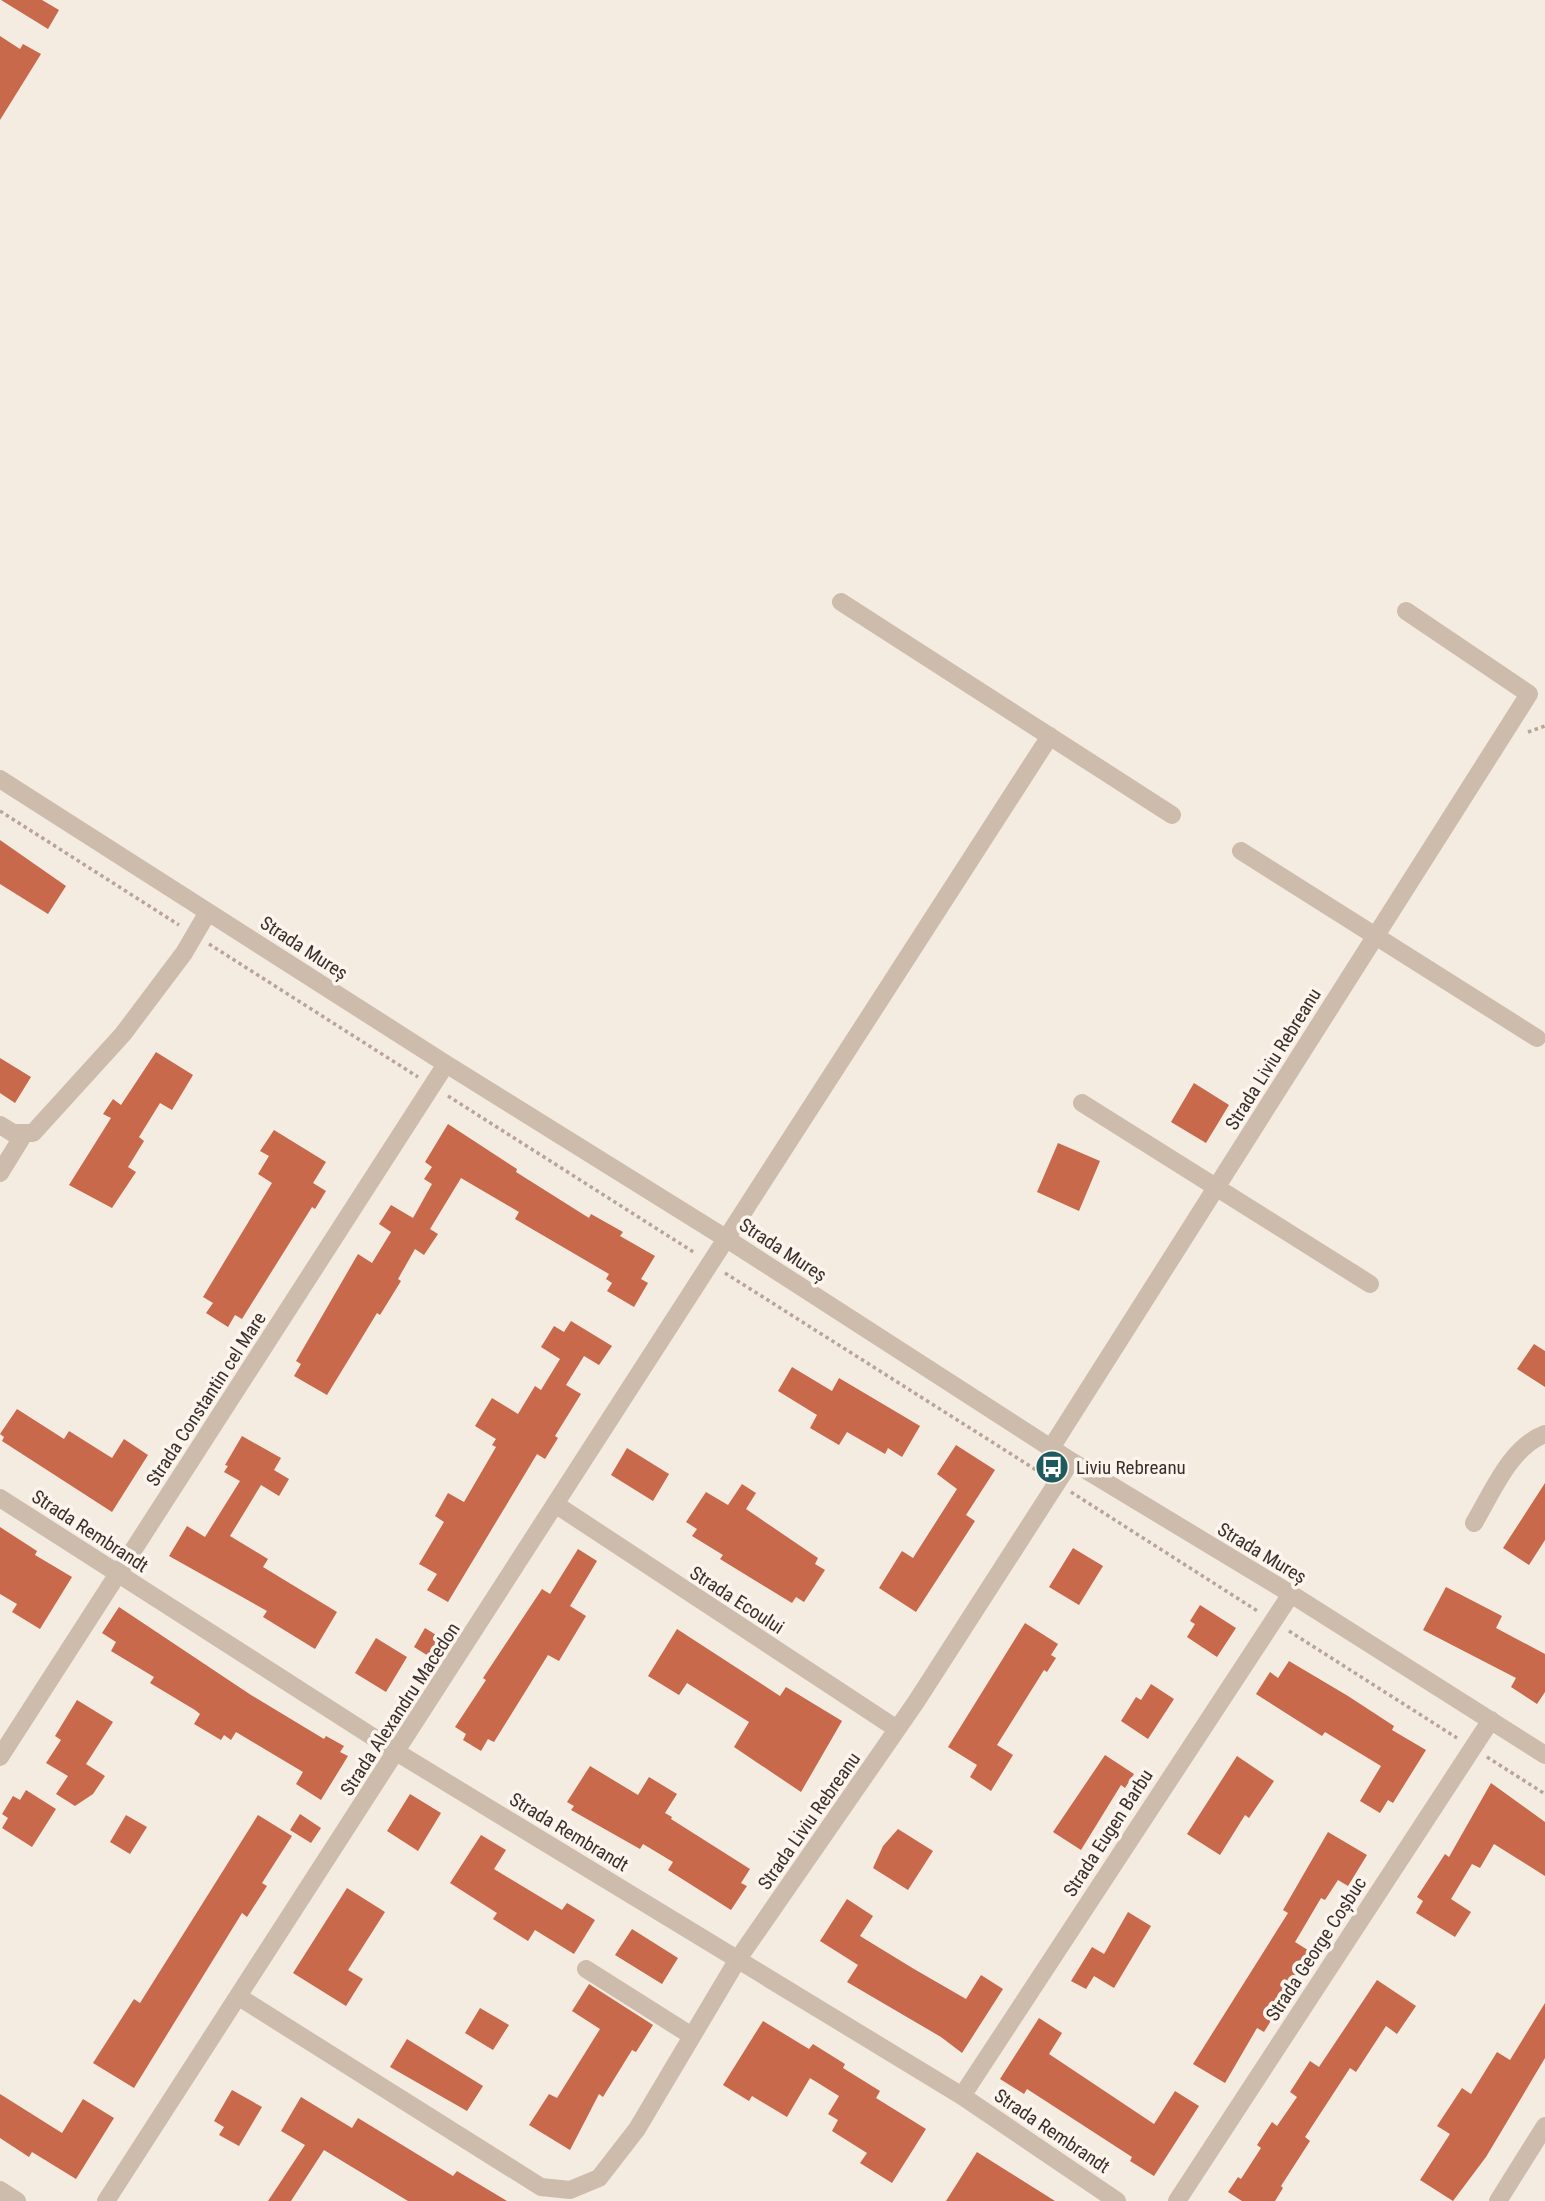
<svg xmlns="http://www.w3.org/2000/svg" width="1545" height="2201" viewBox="0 0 1545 2201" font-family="'Roboto Condensed',sans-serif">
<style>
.building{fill:#c8694b}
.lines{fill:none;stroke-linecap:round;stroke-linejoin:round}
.path{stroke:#b9a596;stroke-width:3.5;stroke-dasharray:3.5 3.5;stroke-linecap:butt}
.minor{stroke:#cdbbac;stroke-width:18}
.labels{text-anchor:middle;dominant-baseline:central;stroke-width:7;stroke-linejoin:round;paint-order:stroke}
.street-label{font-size:19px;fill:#3b302b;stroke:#fbf5ee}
.poi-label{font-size:19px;fill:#3b302b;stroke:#fbf5ee;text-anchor:start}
</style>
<rect width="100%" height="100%" fill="#f4ebe1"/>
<path class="building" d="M 1,0 L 42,0 L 59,10 L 48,29 Z
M 0,36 L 20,49 L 23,44 L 41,54 L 0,120 Z
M 0,840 L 66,886 L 48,914 L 0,884 Z
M 156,1052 L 193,1075 L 172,1110 L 160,1103 L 139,1137 L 144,1141 L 128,1167 L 136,1172 L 112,1208 L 69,1185 L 111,1118 L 103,1114 L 113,1099 L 121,1105 Z
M 0,1058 L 31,1077 L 15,1103 L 0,1093 Z
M 1194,1083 L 1229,1105 L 1206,1143 L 1171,1122 Z
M 448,1124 L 517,1169 L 516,1172 L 589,1218 L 591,1214 L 623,1232 L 620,1236 L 655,1256 L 641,1279 L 648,1283 L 634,1307 L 607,1291 L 612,1283 L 606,1279 L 609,1274 L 515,1219 L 519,1212 L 461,1178 L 430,1229 L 438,1234 L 424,1255 L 415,1249 L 398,1279 L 401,1281 L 380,1315 L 377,1313 L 327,1395 L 294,1376 L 301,1364 L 296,1361 L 358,1254 L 372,1263 L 391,1232 L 379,1224 L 391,1205 L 413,1218 L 432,1184 L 424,1179 L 432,1167 L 425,1162 Z
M 274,1130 L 326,1162 L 313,1183 L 326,1191 L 315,1209 L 312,1207 L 242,1319 L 235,1315 L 228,1327 L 206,1313 L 213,1303 L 203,1297 L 272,1183 L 258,1174 L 269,1156 L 260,1151 Z
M 1058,1143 L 1100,1161 L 1079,1211 L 1037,1192 Z
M 571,1321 L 612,1346 L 599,1365 L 584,1356 L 566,1385 L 581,1394 L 555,1436 L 558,1438 L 545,1459 L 537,1454 L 448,1602 L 427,1590 L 437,1574 L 419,1564 L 444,1522 L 435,1516 L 448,1493 L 464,1502 L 496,1447 L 492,1445 L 496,1439 L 475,1426 L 492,1398 L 518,1414 L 535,1386 L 541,1390 L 560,1359 L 541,1347 L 554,1326 L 564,1332 Z
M 1534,1344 L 1545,1351 L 1545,1387 L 1517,1369 Z
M 792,1367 L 832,1391 L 839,1378 L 920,1426 L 902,1457 L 888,1448 L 885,1454 L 847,1432 L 839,1445 L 810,1428 L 817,1415 L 778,1391 Z
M 17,1409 L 64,1439 L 69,1431 L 112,1458 L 124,1439 L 148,1455 L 112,1512 L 2,1441 L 4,1437 L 0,1434 Z
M 242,1436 L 281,1458 L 274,1470 L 289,1479 L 279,1496 L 261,1485 L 230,1536 L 268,1559 L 263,1567 L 337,1612 L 315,1649 L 263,1617 L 267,1611 L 169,1556 L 187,1526 L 205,1537 L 240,1481 L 224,1472 L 228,1466 L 225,1465 Z
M 956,1445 L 995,1470 L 966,1515 L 975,1521 L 916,1612 L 879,1588 L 902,1551 L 913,1558 L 957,1489 L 937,1474 Z
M 627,1448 L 669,1474 L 653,1501 L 611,1475 Z
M 1545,1483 L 1545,1540 L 1529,1565 L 1503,1548 Z
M 742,1484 L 756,1493 L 746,1509 L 818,1558 L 815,1564 L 825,1570 L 804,1602 L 796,1597 L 792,1603 L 720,1559 L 723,1555 L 692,1536 L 697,1529 L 686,1522 L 706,1492 L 728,1505 Z
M 0,1527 L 37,1551 L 35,1555 L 72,1577 L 40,1629 L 12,1612 L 17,1604 L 0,1594 Z
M 1073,1548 L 1103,1566 L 1079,1605 L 1049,1587 Z
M 578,1549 L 597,1561 L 570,1606 L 586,1616 L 559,1661 L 548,1655 L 494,1742 L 488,1739 L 481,1751 L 463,1740 L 466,1734 L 455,1727 L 486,1680 L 483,1678 L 542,1589 L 550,1594 Z
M 1446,1587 L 1502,1616 L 1496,1628 L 1545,1654 L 1545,1692 L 1537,1704 L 1511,1687 L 1516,1678 L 1423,1630 Z
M 1200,1605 L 1236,1628 L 1217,1657 L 1187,1637 L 1195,1624 L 1190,1621 Z
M 119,1607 L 251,1695 L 324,1739 L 326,1736 L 344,1746 L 340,1752 L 348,1756 L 321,1800 L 296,1784 L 303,1772 L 236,1732 L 231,1740 L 224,1735 L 221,1740 L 194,1724 L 200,1714 L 195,1710 L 150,1683 L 154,1677 L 111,1651 L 116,1642 L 102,1633 Z
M 1025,1623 L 1058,1644 L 1051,1655 L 1056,1658 L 1047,1672 L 1044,1670 L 997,1745 L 1013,1755 L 991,1791 L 970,1777 L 977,1765 L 948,1747 Z
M 425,1628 L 441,1638 L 430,1657 L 414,1647 Z
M 677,1629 L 780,1696 L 786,1687 L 842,1721 L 801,1792 L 734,1747 L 749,1722 L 687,1683 L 679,1695 L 648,1676 Z
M 376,1638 L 407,1657 L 386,1692 L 355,1673 Z
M 1289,1661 L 1348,1696 L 1394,1726 L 1392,1730 L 1426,1750 L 1393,1803 L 1388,1800 L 1380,1813 L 1360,1801 L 1381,1766 L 1325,1732 L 1322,1736 L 1256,1694 L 1270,1672 L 1278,1678 Z
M 1151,1684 L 1174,1699 L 1148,1739 L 1121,1721 L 1136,1697 L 1141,1700 Z
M 77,1700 L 113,1722 L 86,1764 L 105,1776 L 93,1794 L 75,1806 L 56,1794 L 68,1776 L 46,1763 L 61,1740 L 55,1736 Z
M 1105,1755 L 1134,1774 L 1125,1788 L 1121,1785 L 1081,1850 L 1053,1832 Z
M 1237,1756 L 1274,1781 L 1249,1818 L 1245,1815 L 1220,1855 L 1187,1834 Z
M 590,1766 L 638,1795 L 649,1777 L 677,1794 L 665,1813 L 672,1817 L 671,1819 L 750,1869 L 741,1883 L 747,1886 L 731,1910 L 668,1870 L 673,1862 L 643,1844 L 640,1849 L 571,1810 L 574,1806 L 567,1802 Z
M 1491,1783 L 1545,1822 L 1545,1876 L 1494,1844 L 1480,1868 L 1472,1864 L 1451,1899 L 1471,1912 L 1455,1937 L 1416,1913 L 1423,1901 L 1417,1897 L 1445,1854 L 1449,1857 Z
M 26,1790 L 56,1809 L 32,1847 L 2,1828 L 8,1818 L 2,1814 L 13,1796 L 20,1800 Z
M 410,1794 L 441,1813 L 418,1851 L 387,1831 Z
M 300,1814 L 321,1828 L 311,1843 L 290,1830 Z
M 126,1815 L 147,1827 L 130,1854 L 110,1842 Z
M 258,1815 L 292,1836 L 262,1883 L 267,1886 L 247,1917 L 242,1913 L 134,2088 L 93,2063 L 134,1999 L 140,2003 Z
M 898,1829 L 933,1851 L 908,1890 L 873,1868 L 883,1846 Z
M 1328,1832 L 1367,1855 L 1348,1886 L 1338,1880 L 1325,1900 L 1321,1898 L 1295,1942 L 1311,1952 L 1282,1997 L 1285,1998 L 1264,2032 L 1257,2028 L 1225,2083 L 1193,2064 L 1288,1913 L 1283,1910 Z
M 481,1835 L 506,1850 L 494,1869 L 562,1910 L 567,1903 L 595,1920 L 574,1954 L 535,1930 L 528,1941 L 493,1919 L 497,1913 L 450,1883 Z
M 347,1888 L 385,1912 L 348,1970 L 363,1979 L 346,2006 L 293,1973 Z
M 847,1899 L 873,1916 L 860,1936 L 914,1969 L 966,1999 L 981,1975 L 1003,1989 L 962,2053 L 941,2037 L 847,1982 L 858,1965 L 820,1941 Z
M 1128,1912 L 1151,1926 L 1114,1988 L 1094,1976 L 1086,1989 L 1071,1981 L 1092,1947 L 1104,1954 Z
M 632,1929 L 678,1958 L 662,1984 L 615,1955 Z
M 1377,1980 L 1416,2006 L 1397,2034 L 1386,2026 L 1356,2072 L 1350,2068 L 1305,2137 L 1310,2141 L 1281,2186 L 1283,2188 L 1275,2201 L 1242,2201 L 1228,2192 L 1238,2177 L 1241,2179 L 1261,2148 L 1257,2145 L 1272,2122 L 1277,2126 L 1297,2097 L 1290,2092 L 1310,2061 L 1319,2067 Z
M 589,1984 L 653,2025 L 636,2052 L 632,2050 L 603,2097 L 599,2094 L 570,2150 L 529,2125 L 549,2094 L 557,2098 L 600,2029 L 572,2011 Z
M 1545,2003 L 1545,2058 L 1486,2157 L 1453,2201 L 1420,2180 L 1450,2134 L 1437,2126 L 1462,2088 L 1471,2094 L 1497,2052 L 1510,2060 Z
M 480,2008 L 509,2025 L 493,2050 L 465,2033 Z
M 1039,2018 L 1062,2033 L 1049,2054 L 1154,2124 L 1175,2091 L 1199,2106 L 1154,2176 L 1130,2161 L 1132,2157 L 1027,2089 L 1024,2094 L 1000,2079 Z
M 763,2021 L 809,2049 L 813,2044 L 845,2064 L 843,2068 L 880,2091 L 876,2098 L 926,2129 L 892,2183 L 860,2163 L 867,2153 L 832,2131 L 838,2120 L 828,2114 L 839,2096 L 810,2078 L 787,2117 L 752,2096 L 749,2101 L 723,2085 Z
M 407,2039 L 483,2086 L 467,2111 L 390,2067 Z
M 232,2090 L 262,2107 L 239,2146 L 219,2135 L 224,2127 L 214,2121 Z
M 0,2094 L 62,2133 L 83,2099 L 114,2118 L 76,2179 L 32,2152 L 29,2157 L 0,2138 Z
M 301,2097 L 352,2128 L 358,2118 L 453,2176 L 457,2171 L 507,2201 L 408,2201 L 324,2150 L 291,2201 L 268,2201 L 305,2145 L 281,2131 Z
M 977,2152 L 1055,2201 L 946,2201 Z"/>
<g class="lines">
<path class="path" d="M 1528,732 L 1545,726
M 0,811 L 179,925
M 209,944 L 418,1077
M 448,1096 L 695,1253
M 725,1273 L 1041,1473
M 1071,1492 L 1259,1612
M 1289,1631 L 1457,1738
M 1487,1757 L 1545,1794"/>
<path class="minor" d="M 841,602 L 1172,815
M 0,779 L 446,1064 L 727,1239 L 1071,1461 L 1291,1594 L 1545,1755
M 1241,851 L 1537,1038
M 1082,1103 L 1370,1284
M 0,1125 L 13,1133 L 33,1133 L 123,1034 L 184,953 L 208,912
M 0,1173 L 24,1134
M 1051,1448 L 1529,694 L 1406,611
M 0,1498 L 398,1753 L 962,2096 L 1117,2201
M 555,1504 L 897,1729
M 1474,1523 C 1492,1493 1510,1447 1545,1434
M 0,1757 L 446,1064
M 586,1969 L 692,2036
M 239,1997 L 541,2187 L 570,2190 L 599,2178 L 637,2129 L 738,1959 L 916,1702 L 1071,1461
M 962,2096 L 1291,1594
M 0,2190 L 17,2201
M 106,2201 L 1050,736
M 1177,2201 L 1491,1720
M 1498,2201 L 1545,2126"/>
</g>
<defs>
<symbol id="bus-disc" viewBox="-11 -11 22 22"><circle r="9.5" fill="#1f5a5e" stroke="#fbf5ee"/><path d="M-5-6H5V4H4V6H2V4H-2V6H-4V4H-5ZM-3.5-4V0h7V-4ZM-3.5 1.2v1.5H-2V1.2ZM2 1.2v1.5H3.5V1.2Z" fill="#fff"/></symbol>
</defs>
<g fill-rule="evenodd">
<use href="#bus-disc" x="1033" y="1448" width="38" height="38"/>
</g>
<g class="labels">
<g class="street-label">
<text transform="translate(304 948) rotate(33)">Strada Mureș</text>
<text transform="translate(1273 1059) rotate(-58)">Strada Liviu Rebreanu</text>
<text transform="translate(783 1250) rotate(33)">Strada Mureș</text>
<text transform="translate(206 1399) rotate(-57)">Strada Constantin cel Mare</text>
<text transform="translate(90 1531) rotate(33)">Strada Rembrandt</text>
<text transform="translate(1262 1553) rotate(31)">Strada Mureș</text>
<text transform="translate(737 1600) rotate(33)">Strada Ecoului</text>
<text transform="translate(400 1709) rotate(-57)">Strada Alexandru Macedon</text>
<text transform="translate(809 1821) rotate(-55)">Strada Liviu Rebreanu</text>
<text transform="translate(569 1832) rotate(31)">Strada Rembrandt</text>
<text transform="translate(1108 1833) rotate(-57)">Strada Eugen Barbu</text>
<text transform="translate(1316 1949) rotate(-57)">Strada George Coșbuc</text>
<text transform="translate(1052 2131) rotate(34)">Strada Rembrandt</text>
</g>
<g class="poi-label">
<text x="1076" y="1467">Liviu Rebreanu</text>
</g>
</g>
</svg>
